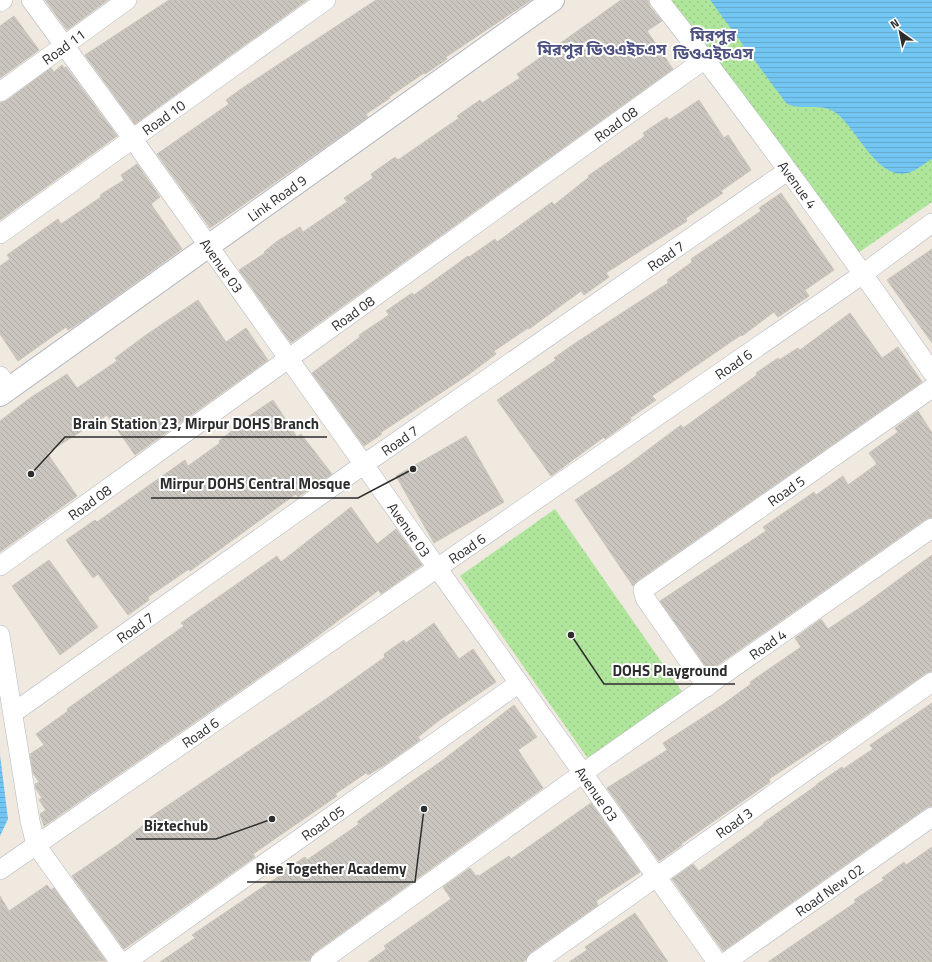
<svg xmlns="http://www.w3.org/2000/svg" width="932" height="962" viewBox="0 0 932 962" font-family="'Titillium Web','Noto Sans Bengali',sans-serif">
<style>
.park{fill:url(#park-dots)}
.water{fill:url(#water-rules)}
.building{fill:url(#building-back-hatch);stroke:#cbc6b9}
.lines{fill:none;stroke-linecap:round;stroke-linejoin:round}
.street-casing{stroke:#b3b5c1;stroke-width:20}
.secondary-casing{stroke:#b3b5c1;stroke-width:24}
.street{stroke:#fff;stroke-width:19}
.secondary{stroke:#fff;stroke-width:22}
.labels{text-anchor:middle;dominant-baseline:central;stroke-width:4;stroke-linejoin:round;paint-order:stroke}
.street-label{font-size:14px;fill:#2d2d2d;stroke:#fff}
.quarter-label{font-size:16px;font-weight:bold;fill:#4c5180;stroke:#fff}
.leader{fill:none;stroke:#2d2d2d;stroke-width:1.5}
.callout-dot{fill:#2d2d2d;stroke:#fff;stroke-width:1.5}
.callout-label{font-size:15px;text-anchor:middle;font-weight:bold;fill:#2d2d2d;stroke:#fff;stroke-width:4;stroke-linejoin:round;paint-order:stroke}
</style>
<defs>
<pattern id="park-dots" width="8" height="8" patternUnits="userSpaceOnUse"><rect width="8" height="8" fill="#b0e59c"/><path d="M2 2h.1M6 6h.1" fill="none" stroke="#98c587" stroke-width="1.8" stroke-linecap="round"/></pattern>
<pattern id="water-rules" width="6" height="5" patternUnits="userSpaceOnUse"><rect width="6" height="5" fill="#73c6f1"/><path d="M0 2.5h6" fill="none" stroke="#64aacf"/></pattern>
<pattern id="building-back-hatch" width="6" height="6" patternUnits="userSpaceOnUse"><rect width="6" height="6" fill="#cac6bf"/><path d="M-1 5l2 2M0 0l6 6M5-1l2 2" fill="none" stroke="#aeaaa4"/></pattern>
</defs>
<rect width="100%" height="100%" fill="#efe9e0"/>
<path class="park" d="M 666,0 L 932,0 L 932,202 L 858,253 Z
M 555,509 L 683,693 L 589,760 L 460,576 Z"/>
<path class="water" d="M 710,0 L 932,0 L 932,159 C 925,163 918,169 911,172 C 877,185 856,124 833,111 C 818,102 800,112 786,103 Z
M 0,755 L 8,819 L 0,836 Z"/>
<path class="building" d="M 45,0 L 108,0 L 67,30 Z
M 169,0 L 307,0 L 135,124 L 85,55 Z
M 376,0 L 531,0 L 446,57 L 447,59 L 425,74 L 424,73 L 389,97 L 390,98 L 366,114 L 368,117 L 210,228 L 157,154 L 229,104 L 226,100 L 241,89 Z
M 621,0 L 648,0 L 650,7 L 662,21 L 647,31 L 673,69 L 291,343 L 239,270 L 265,253 L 264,252 L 276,242 L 300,227 L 303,232 L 347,202 L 344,198 L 373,178 L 371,174 L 395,157 L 398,160 L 459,118 L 457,116 L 480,100 L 482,103 L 520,78 L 517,74 Z
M 14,16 L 39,50 L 0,78 L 0,26 Z
M 62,65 L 64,68 L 66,67 L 117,136 L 0,220 L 0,103 L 6,101 L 51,68 L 54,72 Z
M 699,100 L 724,138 L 728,135 L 751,170 L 721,191 L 723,193 L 686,218 L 687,221 L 606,273 L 609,277 L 584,295 L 581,291 L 529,329 L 528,328 L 494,351 L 496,354 L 468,375 L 380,433 L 382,434 L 364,446 L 312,373 L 360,337 L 359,335 L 389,315 L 386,311 L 412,293 L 414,295 L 468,256 L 469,257 L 495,239 L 497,242 L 552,202 L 554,205 L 589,177 L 588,176 L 645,136 L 643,133 L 667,117 L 669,120 Z
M 137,164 L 160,197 L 151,204 L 182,249 L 85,319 L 68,330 L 66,327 L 18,361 L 0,334 L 0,266 L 10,259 L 7,255 L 58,219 L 61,224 L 101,197 L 100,195 L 124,180 L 121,175 Z
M 781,193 L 834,270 L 805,290 L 809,296 L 778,317 L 774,312 L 742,336 L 741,335 L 652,396 L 656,400 L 630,418 L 631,420 L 605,439 L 604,437 L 551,476 L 497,400 L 556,360 L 554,358 L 574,344 L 668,283 L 667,280 L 692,262 L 691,259 L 761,211 L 759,208 Z
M 932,249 L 932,343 L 887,280 Z
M 198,300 L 226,342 L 246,328 L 268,360 L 135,455 L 107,415 L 47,453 L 77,496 L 0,552 L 0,421 L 30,398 L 67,374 L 77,388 L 117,361 L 115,358 L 146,335 Z
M 850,313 L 882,358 L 898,347 L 922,382 L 637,581 L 633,586 L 575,500 L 625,467 L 681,425 L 683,428 L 757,375 L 756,373 L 778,358 L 779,360 L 798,348 L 800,350 Z
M 273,400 L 297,437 L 301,434 L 332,474 L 298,497 L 296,494 L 190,571 L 189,569 L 148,597 L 149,600 L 128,615 L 98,574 L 93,578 L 66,540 L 95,520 L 97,522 L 185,460 L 188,466 L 220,443 L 219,441 L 247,419 L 246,418 Z
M 918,411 L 932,433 L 932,517 L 926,519 L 709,671 L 660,601 L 766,531 L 763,527 L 814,492 L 816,495 L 843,476 L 848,485 L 877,464 L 869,453 L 898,432 L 895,428 Z
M 466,436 L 504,502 L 434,543 L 396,476 Z
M 351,507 L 377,544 L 396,529 L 422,565 L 381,594 L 379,590 L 299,650 L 44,826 L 40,814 L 46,810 L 39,800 L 42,798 L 36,789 L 35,784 L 39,782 L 33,773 L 30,754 L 44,745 L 36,734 L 68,711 L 67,709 L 184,626 L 181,623 L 277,556 L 281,562 Z
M 932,555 L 932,671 L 926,673 L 829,741 L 828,740 L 769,779 L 770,782 L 681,844 L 682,845 L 659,861 L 607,788 L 667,750 L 663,743 L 722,705 L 751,684 L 750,682 L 801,647 L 795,638 L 821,619 L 828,629 L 861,607 Z
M 49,560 L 98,627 L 60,655 L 12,586 Z
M 434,623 L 459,659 L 473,649 L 496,682 L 441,719 L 418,737 L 420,740 L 386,764 L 368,775 L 366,773 L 335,794 L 337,796 L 253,854 L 255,857 L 124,949 L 72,876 L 119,844 L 150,820 L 149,818 L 326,699 L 385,657 L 384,654 L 404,640 L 406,643 Z
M 932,703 L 932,806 L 926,808 L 723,951 L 672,879 L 693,864 L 699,871 L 764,824 L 763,823 L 817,785 L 817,784 L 842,767 L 843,769 L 873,749 L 870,745 Z
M 514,705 L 537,737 L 518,750 L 543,788 L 314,953 L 309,961 L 160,962 L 195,938 L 192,935 L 279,876 L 278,874 L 305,857 L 307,860 L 359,824 L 357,822 L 400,790 L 443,760 Z
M 591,803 L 640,872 L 596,901 L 598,905 L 530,953 L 526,960 L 522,962 L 368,962 L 386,949 L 384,946 L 451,899 L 443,887 L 470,868 L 476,876 L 478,875 L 479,876 L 509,856 L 511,859 Z
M 932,847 L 932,962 L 768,962 L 856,902 L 854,900 L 884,880 L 882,878 L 904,862 L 906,865 Z
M 47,885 L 51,890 L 54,888 L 106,961 L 0,962 L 0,896 L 9,911 Z
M 635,913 L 668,962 L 569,962 L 587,950 L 585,947 Z"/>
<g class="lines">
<defs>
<g id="street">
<path id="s1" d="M 31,0 L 132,138 L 717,962"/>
<path id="s2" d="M 659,0 C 754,121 844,246 932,372"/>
<path d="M 0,2 L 3,0"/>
<path id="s3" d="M 0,92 L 127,0"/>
<path id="s4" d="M 0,234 L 326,0"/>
<path d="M 0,376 L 9,388"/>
<path id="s5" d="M 0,566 L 705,59"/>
<path d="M 0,635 L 30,821 L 36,845 L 120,962"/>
<path id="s6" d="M 707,687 L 645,598 L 643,590 L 932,388"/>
<path id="s7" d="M 13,713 L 363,465 L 787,171"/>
<path id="s8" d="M 0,870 L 863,274 L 932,223"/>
<path id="s9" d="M 126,962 L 519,683"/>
<path id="s10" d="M 320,962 L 583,773 L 932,528"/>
<path id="s11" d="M 536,962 L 932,682"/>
<path id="s12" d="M 726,962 L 932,817"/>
</g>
<g id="secondary">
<path id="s13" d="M 0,395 L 553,0"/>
</g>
</defs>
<use href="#street" class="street-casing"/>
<use href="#secondary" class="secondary-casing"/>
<use href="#street" class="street"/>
<use href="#secondary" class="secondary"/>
</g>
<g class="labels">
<g class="street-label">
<text stroke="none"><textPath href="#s3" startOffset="78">Road 11</textPath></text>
<text stroke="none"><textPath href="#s4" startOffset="201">Road 10</textPath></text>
<text stroke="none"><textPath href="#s5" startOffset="758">Road 08</textPath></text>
<text stroke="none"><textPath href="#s2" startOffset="231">Avenue 4</textPath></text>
<text stroke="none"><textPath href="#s13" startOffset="340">Link Road 9</textPath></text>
<text stroke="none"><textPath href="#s7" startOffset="797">Road 7</textPath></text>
<text stroke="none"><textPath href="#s1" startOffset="327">Avenue 03</textPath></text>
<text stroke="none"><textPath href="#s5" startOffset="434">Road 08</textPath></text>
<text stroke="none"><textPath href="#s8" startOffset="891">Road 6</textPath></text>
<text stroke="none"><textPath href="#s7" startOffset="473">Road 7</textPath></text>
<text stroke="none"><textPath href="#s6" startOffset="291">Road 5</textPath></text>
<text stroke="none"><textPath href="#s5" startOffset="110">Road 08</textPath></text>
<text stroke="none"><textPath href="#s1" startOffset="651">Avenue 03</textPath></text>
<text stroke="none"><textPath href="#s8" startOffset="567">Road 6</textPath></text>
<text stroke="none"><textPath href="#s7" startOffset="149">Road 7</textPath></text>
<text stroke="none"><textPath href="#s10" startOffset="549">Road 4</textPath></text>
<text stroke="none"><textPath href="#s8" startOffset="243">Road 6</textPath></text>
<text stroke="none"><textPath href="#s1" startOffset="975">Avenue 03</textPath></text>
<text stroke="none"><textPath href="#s11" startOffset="242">Road 3</textPath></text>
<text stroke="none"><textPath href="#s9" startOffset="241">Road 05</textPath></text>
<text stroke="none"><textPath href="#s12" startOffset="126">Road New 02</textPath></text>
</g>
<g class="quarter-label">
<text x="713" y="35">মিরপুর<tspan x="713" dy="18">ডিওএইচএস</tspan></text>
<text x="602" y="49">মিরপুর ডিওএইচএস</text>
</g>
</g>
<path class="leader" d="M31 474L65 437H327M413 469L358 498H151M571 635L604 684H735M272 819L216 839H136M424 809L415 882H247"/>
<g class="callout-dot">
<circle cx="31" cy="474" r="4"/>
<circle cx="413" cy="469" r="4"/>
<circle cx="571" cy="635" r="4"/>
<circle cx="272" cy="819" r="4"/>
<circle cx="424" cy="809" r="4"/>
</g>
<g class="callout-label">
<text x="196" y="429">Brain Station 23, Mirpur DOHS Branch</text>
<text x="255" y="489">Mirpur DOHS Central Mosque</text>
<text x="670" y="676">DOHS Playground</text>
<text x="176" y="831">Biztechub</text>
<text x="331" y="874">Rise Together Academy</text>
</g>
<g transform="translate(900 32) rotate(327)" stroke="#ffffff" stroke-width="3" paint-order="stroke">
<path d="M0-3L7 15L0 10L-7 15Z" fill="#2d2d2d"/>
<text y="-6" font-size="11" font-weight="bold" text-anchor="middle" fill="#2d2d2d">N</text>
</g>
</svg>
